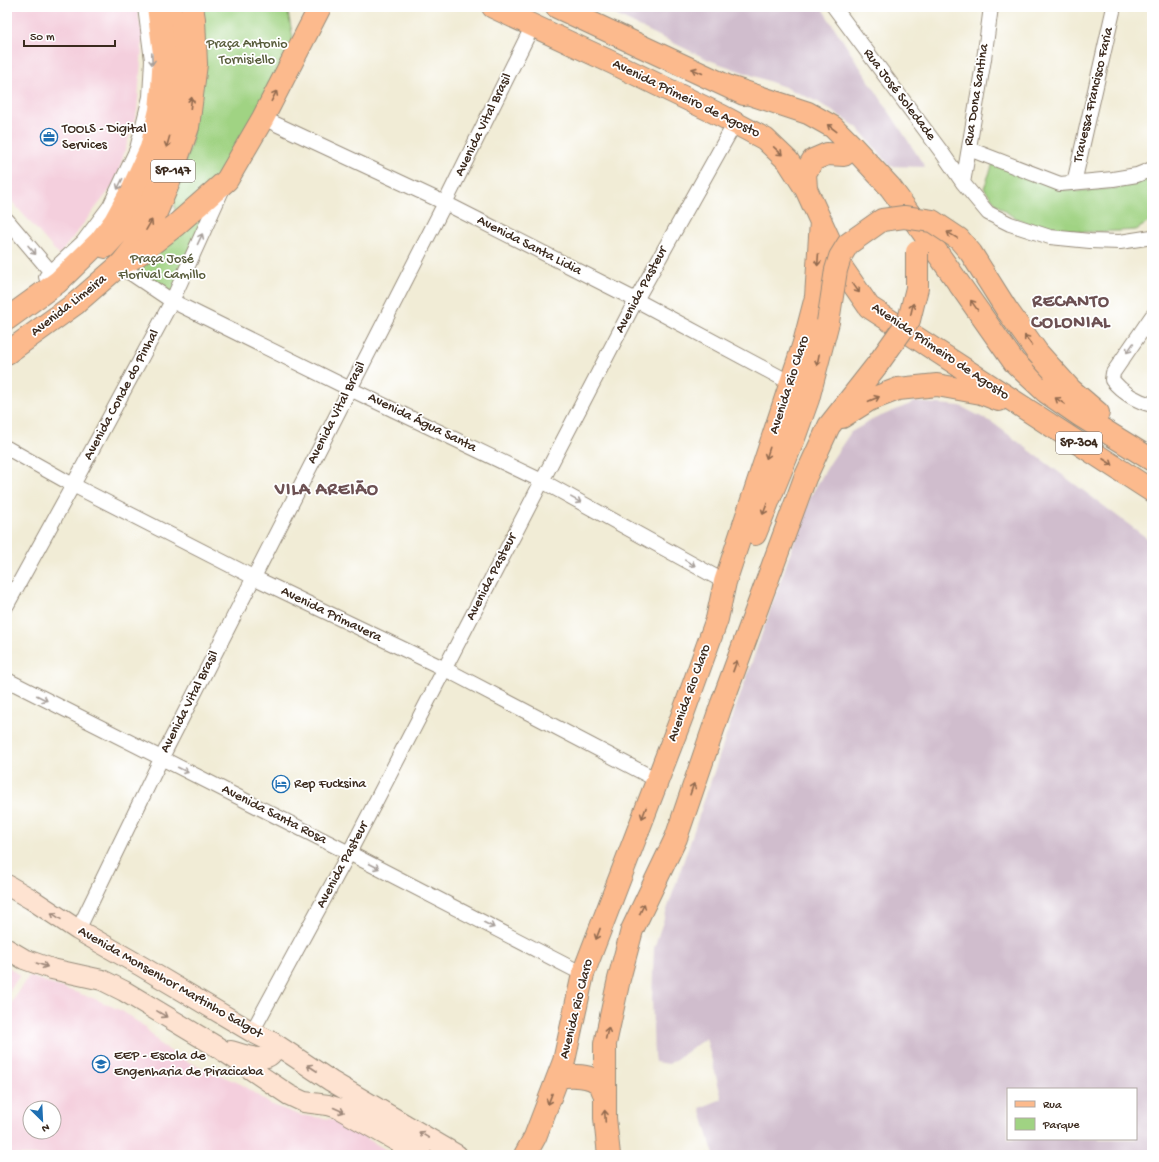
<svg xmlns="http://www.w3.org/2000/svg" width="1159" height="1162" viewBox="0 0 1159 1162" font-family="'Gochi Hand',sans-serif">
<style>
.built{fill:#f4cfdd;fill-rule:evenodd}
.industrial{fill:#d0bdcd;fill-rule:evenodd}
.green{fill:#a0d383;stroke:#6e7e50}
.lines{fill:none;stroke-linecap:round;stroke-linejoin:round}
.minor-casing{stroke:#968b7a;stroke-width:16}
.secondary-casing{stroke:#968b7a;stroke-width:22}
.primary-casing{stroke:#968b7a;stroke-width:24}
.trunk-casing{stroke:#968b7a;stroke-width:24}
.minor{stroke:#fff;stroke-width:14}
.secondary{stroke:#fee3d1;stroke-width:20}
.primary{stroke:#fcba8d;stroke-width:22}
.trunk{stroke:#fcba8d;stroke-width:22}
.trunk-bridge-casing{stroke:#968b7a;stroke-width:24;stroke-linecap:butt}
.trunk-bridge{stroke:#fcba8d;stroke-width:22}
.oneway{stroke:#a79f9a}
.oneway2{stroke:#926b50}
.oneway3{stroke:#9c8678}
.labels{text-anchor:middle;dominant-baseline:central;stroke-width:3.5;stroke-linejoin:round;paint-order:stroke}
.shield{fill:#fff;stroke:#766a62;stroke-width:1}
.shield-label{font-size:13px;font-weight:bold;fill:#3b2a1e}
.park-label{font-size:14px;fill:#595d3c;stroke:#fff}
.street-label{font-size:14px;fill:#3b2a1e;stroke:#fff}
.poi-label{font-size:14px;fill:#3b2a1e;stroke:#fff;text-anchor:start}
.district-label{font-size:18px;font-weight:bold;letter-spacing:1px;fill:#6d5153;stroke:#fff}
</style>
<rect width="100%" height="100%" fill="#fff"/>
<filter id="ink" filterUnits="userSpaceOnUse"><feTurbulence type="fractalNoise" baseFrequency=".025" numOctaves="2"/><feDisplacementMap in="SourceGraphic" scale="8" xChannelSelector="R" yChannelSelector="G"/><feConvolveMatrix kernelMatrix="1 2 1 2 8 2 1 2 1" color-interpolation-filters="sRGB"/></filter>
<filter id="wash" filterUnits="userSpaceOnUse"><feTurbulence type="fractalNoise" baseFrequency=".012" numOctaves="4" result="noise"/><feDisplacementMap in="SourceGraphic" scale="16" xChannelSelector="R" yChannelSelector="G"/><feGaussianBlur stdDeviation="0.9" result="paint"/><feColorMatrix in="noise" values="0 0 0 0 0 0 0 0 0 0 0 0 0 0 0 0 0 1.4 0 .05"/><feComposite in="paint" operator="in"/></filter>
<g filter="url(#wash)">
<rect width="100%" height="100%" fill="#f1ecd6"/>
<path class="built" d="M 7,7 L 136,7 L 143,35 L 137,111 L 115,183 L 59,255 L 7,196 Z
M 7,966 L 20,975 L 7,995 Z
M 29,976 L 95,999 L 122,1011 L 145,1027 L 161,1045 L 184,1060 L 241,1084 L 270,1104 L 299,1115 L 330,1119 L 344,1123 L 371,1141 L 395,1155 L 7,1155 L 7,1010 ZM 30,1108 L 54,1108 L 54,1132 L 30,1132 Z"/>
<path class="industrial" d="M 599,7 L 821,7 L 925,167 L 890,166 L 857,127 L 818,102 L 785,87 L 709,60 Z
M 915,402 L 960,406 L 993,423 L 1152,542 L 1152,1155 L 714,1155 L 700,1108 L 722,1099 L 706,1038 L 669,1064 L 655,1062 L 654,1055 L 652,998 L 654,948 L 735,710 L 810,497 L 830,463 L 851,432 L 874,419 ZM 1008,1089 L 1136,1089 L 1136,1139 L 1008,1139 Z"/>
<path class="green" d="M 200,7 L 287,7 L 296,54 L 172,301 L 129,268 L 176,225 L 174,199 L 192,140 Z
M 994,161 L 1059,188 L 1078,191 L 1118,188 L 1152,177 L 1152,220 L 1136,230 L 1118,231 L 1086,232 L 1034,226 L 1012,216 L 997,205 L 984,188 Z"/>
</g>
<g filter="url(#ink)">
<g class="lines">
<defs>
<path id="minor" d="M 834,7 L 943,154 L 963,183 L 988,213 L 1010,224 L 1050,237 L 1090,241 L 1120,242 L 1152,237
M 263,118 L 445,203 L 636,300 L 791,383
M 969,149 L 1060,184 L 1113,179 L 1137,175 L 1152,169
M 963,183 L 984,59 L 991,7
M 1074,183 L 1114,7
M 7,220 L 51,272 L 46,277
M 118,267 L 132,274 L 172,301 L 350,389 L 542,481 L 725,582
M 51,272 L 83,242 L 110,206 L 137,149 L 150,97 L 152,60 L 145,7
M 1152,316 L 1113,373 L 1112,380 C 1123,393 1136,401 1152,405
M 7,448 L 73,485 L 253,577 L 445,669 L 657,780
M 7,605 L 73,485 L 172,301 L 223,188
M 7,680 L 349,853 L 583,974
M 78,930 L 161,759 L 445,203 L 533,25
M 252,1032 L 349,853 L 636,300 L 735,123"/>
<path id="secondary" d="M 7,885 L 31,899 L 78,930 L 141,966 L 252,1032 L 274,1043 L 331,1081 L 457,1155
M 7,949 L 24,959 L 52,969 L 102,980 L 124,991 L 219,1048 L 289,1095 L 304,1102 L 328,1105 L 338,1108 L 421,1155
M 231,1051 C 244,1055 276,1068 274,1043"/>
<path id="primary" d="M 105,247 L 126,224 L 140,205 L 157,170 L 169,141 L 175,105 L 180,62 L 173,21 L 169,7
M 75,304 L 121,264 L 137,244 L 155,215 L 169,182 L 188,127 L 196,64 L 194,19 L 192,7"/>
<path id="trunk" d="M 493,7 L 613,63 L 722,116 L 765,139 L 788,161 L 806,189 L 842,268 L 869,307 L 1152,491
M 557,7 L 744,94
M 732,88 L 808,113 L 833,127 L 851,145 L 890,187 L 922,231 L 1014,362 L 1046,392 L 1081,416 L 1152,460
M 806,189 L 805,173 L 813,160 L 827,154 L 844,155
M 121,264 L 135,257 L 176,225 L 227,180 L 263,118 L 320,7
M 7,319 L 58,282 L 100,241 L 115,221 L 133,188 L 151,148 L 160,110 L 162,88 L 164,53 L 158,7
M 7,353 L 75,304
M 1053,370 L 1071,390 L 1098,413
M 842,417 L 869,400 L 898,389 L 937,385 L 981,393 L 999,400
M 755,534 L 794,438 L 808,399 L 828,322
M 558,1077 C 570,1075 593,1074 601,1086 C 602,1089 603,1092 605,1095
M 525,1155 L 535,1137 L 564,1061 L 583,974 L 684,711 L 717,619 L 725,582 L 804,343 L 816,297 L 821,221
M 609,1155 L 605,1118 L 605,1044 L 619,979 L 632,930 L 676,838 L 721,706 L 805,478 L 829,426 L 877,365"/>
</defs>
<use href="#minor" class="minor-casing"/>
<use href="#secondary" class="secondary-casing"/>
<use href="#primary" class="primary-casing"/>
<use href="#trunk" class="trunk-casing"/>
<use href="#minor" class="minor"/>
<use href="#secondary" class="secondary"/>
<use href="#primary" class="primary"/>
<use href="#trunk" class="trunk"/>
<defs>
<path id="trunk-bridge" d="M 828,322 L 836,270 L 840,257 L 848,244 L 882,220 L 904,217 L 932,221 L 959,239 L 971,253 L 1007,310 L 1037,352 L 1053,370
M 877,365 L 909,320 L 917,288 L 917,252"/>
</defs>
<use href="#trunk-bridge" class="trunk-bridge-casing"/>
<use href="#trunk-bridge" class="trunk-bridge"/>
</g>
<defs><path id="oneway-shaft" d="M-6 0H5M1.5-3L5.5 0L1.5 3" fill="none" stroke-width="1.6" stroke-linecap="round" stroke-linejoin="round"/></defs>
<g class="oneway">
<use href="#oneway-shaft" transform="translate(152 59) rotate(88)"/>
<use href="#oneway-shaft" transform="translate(120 184) rotate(116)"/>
<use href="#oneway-shaft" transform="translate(200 239) rotate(-65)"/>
<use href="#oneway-shaft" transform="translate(32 250) rotate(49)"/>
<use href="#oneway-shaft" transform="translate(1130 348) rotate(125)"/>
<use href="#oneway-shaft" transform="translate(576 500) rotate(29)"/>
<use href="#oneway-shaft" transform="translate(690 563) rotate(29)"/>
<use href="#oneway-shaft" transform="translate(42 698) rotate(27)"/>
<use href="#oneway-shaft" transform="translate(183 770) rotate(27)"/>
<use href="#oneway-shaft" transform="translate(374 866) rotate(27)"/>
<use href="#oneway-shaft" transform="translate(489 925) rotate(27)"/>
</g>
<g class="oneway2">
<use href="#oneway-shaft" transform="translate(697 71) rotate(-156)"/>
<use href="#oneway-shaft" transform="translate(274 96) rotate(-63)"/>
<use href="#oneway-shaft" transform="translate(191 103) rotate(-83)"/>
<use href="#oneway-shaft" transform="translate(832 128) rotate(-143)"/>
<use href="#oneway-shaft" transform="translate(168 142) rotate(106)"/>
<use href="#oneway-shaft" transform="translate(778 151) rotate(43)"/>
<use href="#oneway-shaft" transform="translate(149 225) rotate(-60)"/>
<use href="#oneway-shaft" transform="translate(952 235) rotate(-149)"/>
<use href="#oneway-shaft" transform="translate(818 260) rotate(94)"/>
<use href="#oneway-shaft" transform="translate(856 288) rotate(55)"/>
<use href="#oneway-shaft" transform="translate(974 305) rotate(-125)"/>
<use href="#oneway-shaft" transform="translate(912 309) rotate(-77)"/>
<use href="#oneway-shaft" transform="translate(1028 340) rotate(-126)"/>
<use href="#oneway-shaft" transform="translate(818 360) rotate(101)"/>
<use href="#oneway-shaft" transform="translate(874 399) rotate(-23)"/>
<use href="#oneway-shaft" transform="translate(1060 401) rotate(-146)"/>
<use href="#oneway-shaft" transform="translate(768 453) rotate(108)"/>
<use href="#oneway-shaft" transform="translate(1108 462) rotate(33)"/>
<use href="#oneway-shaft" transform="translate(765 509) rotate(111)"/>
<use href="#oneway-shaft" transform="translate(735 666) rotate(-70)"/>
<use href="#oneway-shaft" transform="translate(692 789) rotate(-71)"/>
<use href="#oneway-shaft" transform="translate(644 813) rotate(111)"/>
<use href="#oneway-shaft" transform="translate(642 909) rotate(-65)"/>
<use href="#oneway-shaft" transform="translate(598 934) rotate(111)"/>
<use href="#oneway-shaft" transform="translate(607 1033) rotate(-77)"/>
<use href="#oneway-shaft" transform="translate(550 1099) rotate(111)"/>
<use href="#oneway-shaft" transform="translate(605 1116) rotate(-93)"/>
</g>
<g class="oneway3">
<use href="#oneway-shaft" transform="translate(56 916) rotate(-146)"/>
<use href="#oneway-shaft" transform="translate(42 965) rotate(19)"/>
<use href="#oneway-shaft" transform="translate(162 1014) rotate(31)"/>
<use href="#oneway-shaft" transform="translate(312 1068) rotate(-147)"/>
<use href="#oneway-shaft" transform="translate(339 1110) rotate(24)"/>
<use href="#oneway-shaft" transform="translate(424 1135) rotate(-149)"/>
</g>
</g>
<defs>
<symbol id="office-ring" viewBox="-11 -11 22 22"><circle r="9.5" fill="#fff" stroke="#1f6fb2" stroke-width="1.5"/><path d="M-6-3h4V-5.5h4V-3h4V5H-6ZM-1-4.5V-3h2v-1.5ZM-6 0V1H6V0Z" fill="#1f6fb2"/></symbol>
<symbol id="hotel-ring" viewBox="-11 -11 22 22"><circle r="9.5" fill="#fff" stroke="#1f6fb2" stroke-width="1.5"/><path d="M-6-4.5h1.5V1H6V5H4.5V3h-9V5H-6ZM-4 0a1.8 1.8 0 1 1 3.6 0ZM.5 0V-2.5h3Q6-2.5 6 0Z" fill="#1f6fb2"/></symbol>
<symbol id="university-ring" viewBox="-11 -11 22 22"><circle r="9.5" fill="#fff" stroke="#1f6fb2" stroke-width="1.5"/><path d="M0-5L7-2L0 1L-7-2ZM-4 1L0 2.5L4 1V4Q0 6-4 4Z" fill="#1f6fb2"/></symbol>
</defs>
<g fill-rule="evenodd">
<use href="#office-ring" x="39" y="127" width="20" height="20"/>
<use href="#hotel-ring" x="271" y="774" width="20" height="20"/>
<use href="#university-ring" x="91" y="1054" width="20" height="20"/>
</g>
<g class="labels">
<g class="shield">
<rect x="151" y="160" width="44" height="22" rx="3"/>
<rect x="1056" y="432" width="46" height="22" rx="3"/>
</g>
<g class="shield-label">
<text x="173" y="171">SP-147</text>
<text x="1079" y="443">SP-304</text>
</g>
<g class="park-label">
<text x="247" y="44">Praça Antonio<tspan x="247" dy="16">Tornisiello</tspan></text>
<text x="162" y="259">Praça José<tspan x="162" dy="16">Florival Camillo</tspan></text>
</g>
<g class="street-label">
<text transform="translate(899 95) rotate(53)">Rua José Soledade</text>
<text transform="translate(977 95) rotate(-81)">Rua Dona Santina</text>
<text transform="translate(1094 95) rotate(-77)">Travessa Francisco Faria</text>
<text transform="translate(686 99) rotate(26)">Avenida Primeiro de Agosto</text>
<text transform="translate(484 125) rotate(-64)">Avenida Vital Brasil</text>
<text transform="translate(529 246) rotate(27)">Avenida Santa Lidia</text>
<text transform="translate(642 290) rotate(-62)">Avenida Pasteur</text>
<text transform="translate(69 306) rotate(-38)">Avenida Limeira</text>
<text transform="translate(940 352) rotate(34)">Avenida Primeiro de Agosto</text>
<text transform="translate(790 385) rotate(-72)">Avenida Rio Claro</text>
<text transform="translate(122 395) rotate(-62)">Avenida Conde do Pinhal</text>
<text transform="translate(337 413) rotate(-63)">Avenida Vital Brasil</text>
<text transform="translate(422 423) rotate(26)">Avenida Água Santa</text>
<text transform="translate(492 577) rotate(-63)">Avenida Pasteur</text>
<text transform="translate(331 615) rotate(26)">Avenida Primavera</text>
<text transform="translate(690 693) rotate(-70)">Avenida Rio Claro</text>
<text transform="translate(190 702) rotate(-63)">Avenida Vital Brasil</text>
<text transform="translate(274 815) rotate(27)">Avenida Santa Rosa</text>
<text transform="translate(343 865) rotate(-62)">Avenida Pasteur</text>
<text transform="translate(170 983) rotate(30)">Avenida Monsenhor Martinho Salgot</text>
<text transform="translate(577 1009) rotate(-76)">Avenida Rio Claro</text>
</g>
<g class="poi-label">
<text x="62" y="129">TOOLS - Digital<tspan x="62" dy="16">Services</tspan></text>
<text x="294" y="784">Rep Fucksina</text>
<text x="114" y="1056">EEP - Escola de<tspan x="114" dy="16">Engenharia de Piracicaba</tspan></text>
</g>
<g class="district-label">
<text x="1071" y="302">RECANTO<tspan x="1071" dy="21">COLONIAL</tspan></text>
<text x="327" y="490">VILA AREIÃO</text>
</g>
</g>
<rect width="1159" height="1162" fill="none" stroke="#fff" stroke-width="24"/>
<rect x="1007" y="1088" width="130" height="52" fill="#ffffff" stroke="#b1aaa5"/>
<rect x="1015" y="1101" width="20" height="6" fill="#fcba8d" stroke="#b1aaa5"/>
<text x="1043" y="1108" font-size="12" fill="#3b2a1e">Rua</text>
<rect x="1015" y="1118" width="20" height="12" fill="#a0d383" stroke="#b1aaa5"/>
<text x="1043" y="1128" font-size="12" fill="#3b2a1e">Parque</text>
<g transform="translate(42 1120) rotate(156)"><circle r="19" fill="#ffffff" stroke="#b1aaa5"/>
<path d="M0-3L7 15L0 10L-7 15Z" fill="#1f6fb2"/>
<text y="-6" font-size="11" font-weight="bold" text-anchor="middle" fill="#3b2a1e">N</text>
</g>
<path d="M24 40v6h91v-6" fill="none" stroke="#3b2a1e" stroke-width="2"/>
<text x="30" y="40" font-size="12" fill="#3b2a1e" stroke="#ffffff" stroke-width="3" paint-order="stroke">50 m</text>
</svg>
